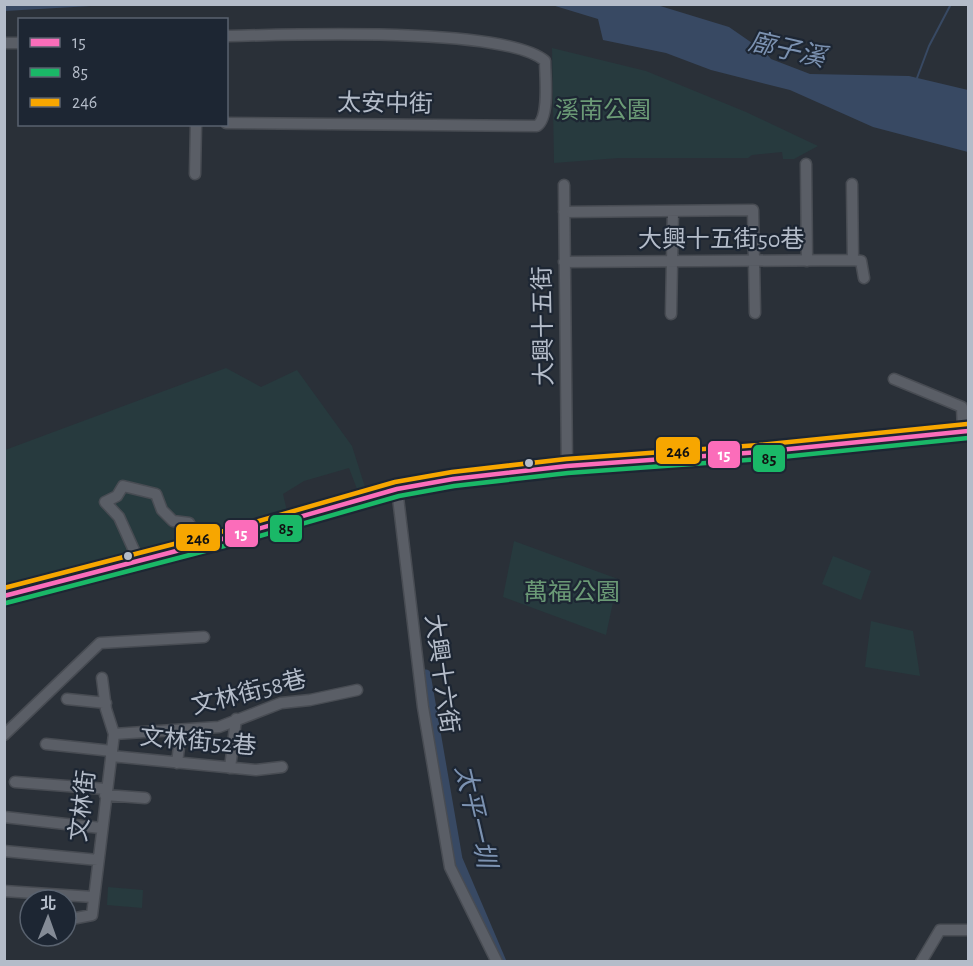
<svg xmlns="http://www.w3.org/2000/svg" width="973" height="966" viewBox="0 0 973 966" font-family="'Alegreya Sans','Noto Sans TC',sans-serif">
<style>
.green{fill:#273a3e}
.water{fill:#384963}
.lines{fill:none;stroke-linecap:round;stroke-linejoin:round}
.stream{stroke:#384963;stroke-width:2}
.canal{stroke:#384963;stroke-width:9}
.minor-casing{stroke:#484c53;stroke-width:13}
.major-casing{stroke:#484c55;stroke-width:16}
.minor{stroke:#5a5e66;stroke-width:10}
.major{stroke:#5c6168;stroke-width:14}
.bus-1-casing{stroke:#1d2633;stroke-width:9}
.bus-2-casing{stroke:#1d2633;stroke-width:9}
.bus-3-casing{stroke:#1d2633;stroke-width:9}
.bus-1{stroke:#fb6dba;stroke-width:4.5}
.bus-2{stroke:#1ab867;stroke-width:4.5}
.bus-3{stroke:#f7a600;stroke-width:4.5}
.bus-dot{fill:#b4bcc9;stroke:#1d2633;stroke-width:2}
.labels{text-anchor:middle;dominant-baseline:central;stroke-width:4.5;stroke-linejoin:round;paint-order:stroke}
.street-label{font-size:24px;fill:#b4bcc9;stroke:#1d2633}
.park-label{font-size:24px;fill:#6b9a76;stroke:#1d2633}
.water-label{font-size:26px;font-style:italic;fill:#7c92b1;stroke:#1d2633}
.line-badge{stroke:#1d2633;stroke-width:2}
.badge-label{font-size:16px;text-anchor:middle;font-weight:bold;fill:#fff}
.pale-badge-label{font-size:16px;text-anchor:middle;font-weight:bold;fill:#111}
</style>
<rect width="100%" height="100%" fill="#2a3038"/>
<path class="green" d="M 552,48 L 646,71 L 746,112 L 818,146 L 794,159 L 783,159 L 782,152 L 752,155 L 748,158 L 619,158 L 554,163 Z
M 226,368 L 261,387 L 297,370 L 352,446 L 365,487 L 357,489 L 349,468 L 304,481 L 283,494 L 287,511 L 5,588 L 5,450 Z
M 514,541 L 618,579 L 606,635 L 503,597 Z
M 833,556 L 871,571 L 861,600 L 822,584 Z
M 871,621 L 913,631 L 920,676 L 865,667 Z
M 108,887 L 143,890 L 142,908 L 107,905 Z"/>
<path class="water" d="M 5,4 L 107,4 L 108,5 L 5,11 Z
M 552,5 L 657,5 L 729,27 L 765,52 L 771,59 L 810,74 L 909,76 L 968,90 L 968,152 L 873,127 L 790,90 L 711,70 L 666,53 L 603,40 L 598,19 Z"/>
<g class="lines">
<path class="stream" d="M 917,78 L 929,46 L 951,4"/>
<path class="canal" d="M 426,674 L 458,859 L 502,962"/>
<defs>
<path id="minor" d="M 226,36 C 287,35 505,26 545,61 C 545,76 550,117 537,126 L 226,123
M 4,43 L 20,43
M 806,164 L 807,261
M 195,174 L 196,124
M 852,184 L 853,260
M 564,185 L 567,466
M 564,212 L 753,210 L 755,313
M 564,262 L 853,260 L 861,261 L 864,278
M 671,314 L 673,211
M 894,379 L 962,407 L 963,431
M 123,486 L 156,494 L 162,510 L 173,521 L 189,523 L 197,541 L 137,557 L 119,517 L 105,502 L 117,496 Z
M 397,489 L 423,707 L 450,867 L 497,962
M 67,699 L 106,703
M 114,734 L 219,727 L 281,703 L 310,700 L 357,690
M 4,735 L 100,643 L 204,637
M 46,744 L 112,751
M 111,756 L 256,770 L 282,767
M 177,763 L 181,731
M 230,768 L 236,719
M 15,782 L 106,789
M 105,795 L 145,798
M 4,817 L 101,828
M 4,851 L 98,860
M 4,891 L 93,897
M 66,920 L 92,915 L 114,734 L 106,709 L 102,678
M 921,962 L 940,930 L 968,930"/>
<path id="major" d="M 4,596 L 226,538 L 397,489 L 453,479 L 567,466 L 760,452 L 968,431"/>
</defs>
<use href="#minor" class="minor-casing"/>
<use href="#major" class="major-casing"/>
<use href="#minor" class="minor"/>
<use href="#major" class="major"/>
<defs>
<path id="bus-1" d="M 4,596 L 226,538 L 397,489 L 453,479 L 567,466 L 760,452 L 968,431"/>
<path id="bus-2" d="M 6,603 L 228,545 L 399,496 L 454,486 L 568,473 L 761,459 L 968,438"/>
<path id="bus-3" d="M 4,588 L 224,531 L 395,482 L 452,472 L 566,459 L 759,445 L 967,424"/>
</defs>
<use href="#bus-1" class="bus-1-casing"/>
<use href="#bus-2" class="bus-2-casing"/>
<use href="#bus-3" class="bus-3-casing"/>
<use href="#bus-1" class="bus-1"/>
<use href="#bus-2" class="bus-2"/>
<use href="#bus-3" class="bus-3"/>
</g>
<g class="bus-dot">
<circle cx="529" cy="463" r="5"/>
<circle cx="128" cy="556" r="5"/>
</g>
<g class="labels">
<g class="street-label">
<text transform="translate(385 104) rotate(1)">太安中街</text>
<text x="721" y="240">大興十五街50巷</text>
<text transform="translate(544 326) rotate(-91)">大興十五街</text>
<text transform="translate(441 674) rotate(82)">大興十六街</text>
<text transform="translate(249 693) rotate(-14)">文林街58巷</text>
<text transform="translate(198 742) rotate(5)">文林街52巷</text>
<text transform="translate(83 806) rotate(-83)">文林街</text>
</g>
<g class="park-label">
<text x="603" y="111">溪南公園</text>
<text x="572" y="593">萬福公園</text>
</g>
<g class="water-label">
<text transform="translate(787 50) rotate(13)">廍子溪</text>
<text transform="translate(475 816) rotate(77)">太平一圳</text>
</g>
</g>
<g class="line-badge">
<rect x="655" y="436" width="46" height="29" rx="6" fill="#f7a600"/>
<rect x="707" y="440" width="34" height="29" rx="6" fill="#fb6dba"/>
<rect x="752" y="444" width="34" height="29" rx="6" fill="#1ab867"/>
<rect x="269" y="514" width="34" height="29" rx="6" fill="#1ab867"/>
<rect x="224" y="519" width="35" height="29" rx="6" fill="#fb6dba"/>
<rect x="175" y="523" width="46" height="29" rx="6" fill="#f7a600"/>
</g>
<g class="badge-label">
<text x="724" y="460">15</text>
<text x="241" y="539">15</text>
</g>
<g class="pale-badge-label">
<text x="678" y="457">246</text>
<text x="769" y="464">85</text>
<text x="286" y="534">85</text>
<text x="198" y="544">246</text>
</g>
<rect width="973" height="966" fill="none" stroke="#b4bcc9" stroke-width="12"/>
<rect x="18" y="18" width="210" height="108" fill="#1d2633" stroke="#59626f" stroke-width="1.5"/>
<rect x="30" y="38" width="30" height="9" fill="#fb6dba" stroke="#59626f" stroke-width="1.5"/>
<text x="72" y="48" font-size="18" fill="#b4bcc9">15</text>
<rect x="30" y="68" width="30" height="9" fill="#1ab867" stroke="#59626f" stroke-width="1.5"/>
<text x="72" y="78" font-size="18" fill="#b4bcc9">85</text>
<rect x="30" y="98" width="30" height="9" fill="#f7a600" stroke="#59626f" stroke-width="1.5"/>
<text x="72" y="108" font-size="18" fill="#b4bcc9">246</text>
<g transform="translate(48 918) rotate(1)"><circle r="28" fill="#1d2633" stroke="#59626f" stroke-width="1.5"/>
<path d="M0-4.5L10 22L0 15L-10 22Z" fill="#848b96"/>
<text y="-9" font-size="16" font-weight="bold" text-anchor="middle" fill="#b4bcc9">北</text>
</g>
</svg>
